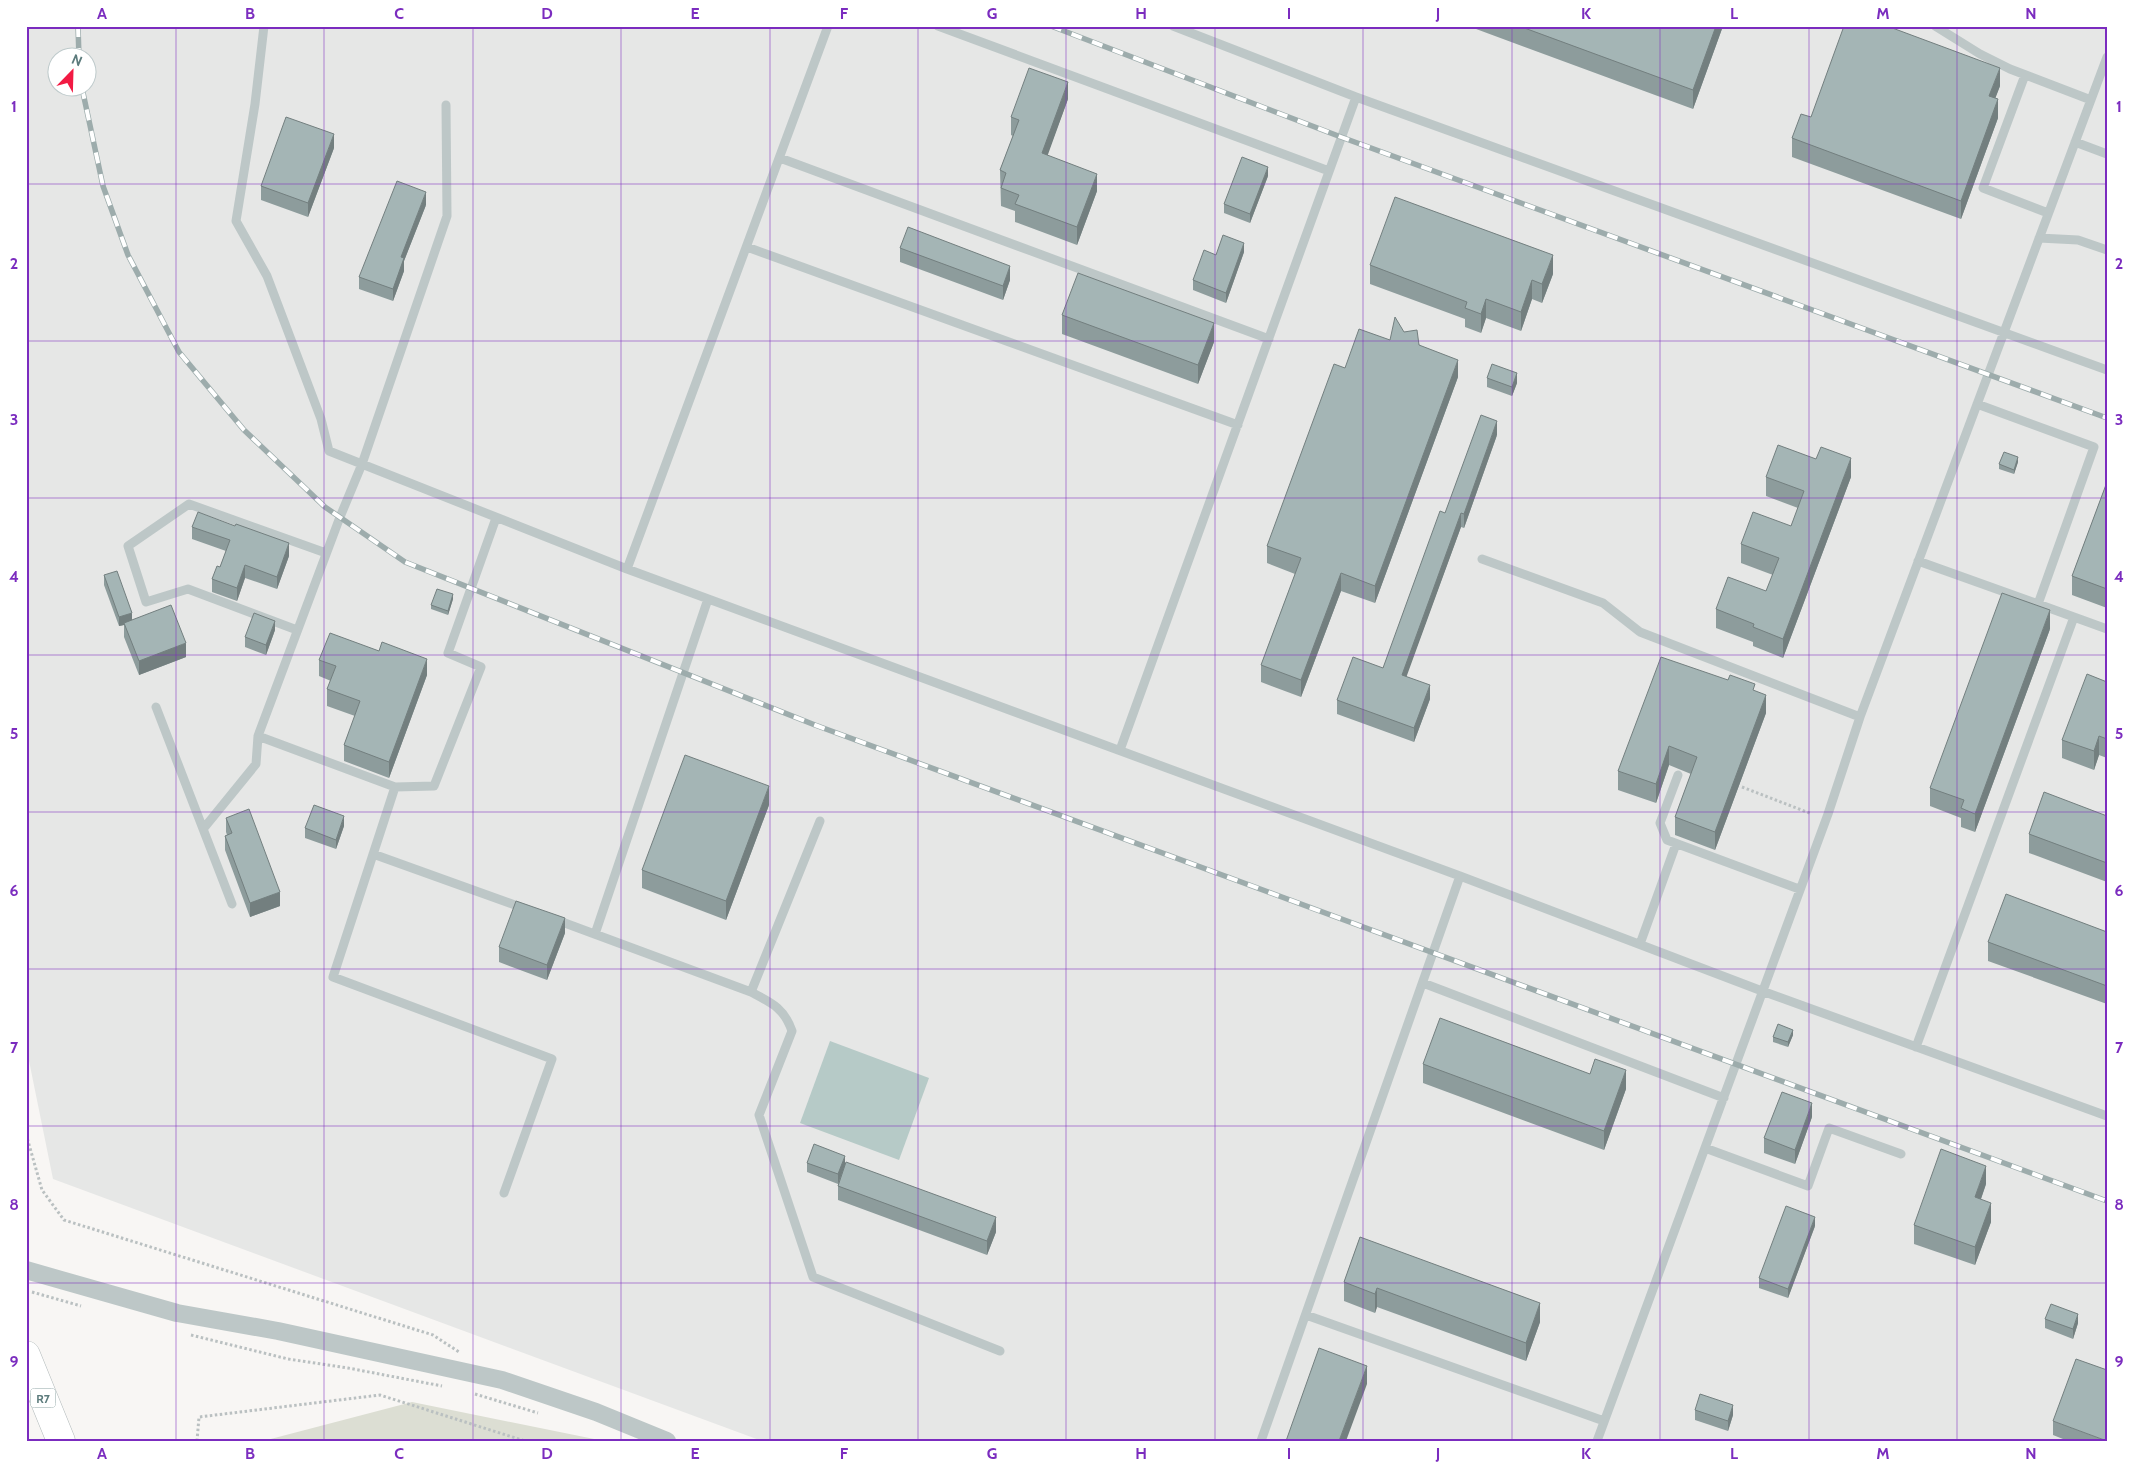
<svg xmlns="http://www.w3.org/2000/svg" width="2133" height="1467" viewBox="0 0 2133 1467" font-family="Cabin,sans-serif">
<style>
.built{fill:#e6e7e6;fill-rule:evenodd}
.green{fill:#dcded3}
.water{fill:#b6cac7}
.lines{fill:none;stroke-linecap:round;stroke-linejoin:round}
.motorway-casing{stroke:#b3bbbc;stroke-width:29}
.path{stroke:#bac0c1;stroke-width:3;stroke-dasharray:2.5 2.5;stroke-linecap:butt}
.service{stroke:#bdc7c7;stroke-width:9}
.minor{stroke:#bdc7c7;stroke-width:18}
.motorway{stroke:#fff;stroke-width:28}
.rail-casing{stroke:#9dacac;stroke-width:5.5}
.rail{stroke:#fff;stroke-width:4;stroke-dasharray:11;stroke-linecap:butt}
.wall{fill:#8d9c9c}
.shaded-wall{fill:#737f7f}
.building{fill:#a4b5b5;stroke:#737f7f}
.grid{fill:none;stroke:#7b2cbf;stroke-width:1;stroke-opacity:0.55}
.labels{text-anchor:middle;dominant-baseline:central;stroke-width:5;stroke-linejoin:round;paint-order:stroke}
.shield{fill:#fff;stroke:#8da3a3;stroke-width:1}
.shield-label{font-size:12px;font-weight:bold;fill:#5c7b7c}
.neatline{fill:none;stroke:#7b2cbf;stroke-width:2}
.grid-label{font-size:16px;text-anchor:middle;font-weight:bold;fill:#7b2cbf}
</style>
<rect width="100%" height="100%" fill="#f8f6f4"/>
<path class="built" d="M 26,26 L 2107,26 L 2107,1441 L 762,1441 L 53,1179 L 26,1046 ZM 58,58 L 88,58 L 88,88 L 58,88 Z"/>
<path class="green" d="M 412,1402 L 604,1441 L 263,1441 Z"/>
<path class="water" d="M 830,1041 L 929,1078 L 899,1160 L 800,1123 Z"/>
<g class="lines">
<defs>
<path id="motorway" d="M 26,1355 L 61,1441"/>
</defs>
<use href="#motorway" class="motorway-casing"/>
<path class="path" d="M 1742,787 L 1812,814
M 26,1134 L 42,1190 L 64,1220 L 433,1335 L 459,1352
M 32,1292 L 81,1306
M 191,1335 L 288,1359 L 348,1368 L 442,1386
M 475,1394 L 538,1413
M 197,1441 L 199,1417 L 380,1395 L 525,1441"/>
<path class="service" d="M 264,26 L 255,104 L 236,221 L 267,276 L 321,419 L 329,451 L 627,569 L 1460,876 L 1762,991 L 2107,1116
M 938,26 L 1329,171
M 1173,26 L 1356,97 L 2107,370
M 1935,26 L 1980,54 L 2010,69 L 2091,100
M 2025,75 L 1983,188 L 2048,213
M 2075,142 L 2107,154
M 780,158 L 1269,339
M 2039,238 L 2078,240 L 2107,250
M 747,247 L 1238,425
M 496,518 L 448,653 L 481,667 L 434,786 L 395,787 L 333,977 L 552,1059 L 504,1193
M 1482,559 L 1603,603 L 1640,632 L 1860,717
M 1918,561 L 2038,604 L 2094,447 L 1977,404
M 627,569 L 828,26
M 2038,604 L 2107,629
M 297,630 L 188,589 L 146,602 L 128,546 L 189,504 L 326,553
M 156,707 L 232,904
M 1120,750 L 1356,97
M 1678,775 L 1660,823 L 1667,840 L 1799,889
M 395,787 L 258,736 L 340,517 L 362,464 L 447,216 L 446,105
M 204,828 L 256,764 L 258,736
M 373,854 L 526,909
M 554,919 L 751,992 L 820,821
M 595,934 L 708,599
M 1640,944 L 1676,844
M 1423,983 L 1724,1098
M 751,992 C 772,1003 784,1008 792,1031 L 759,1115 L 813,1277 L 1000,1351
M 1916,1047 L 2074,617
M 1705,1148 L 1808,1186 L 1829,1128 L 1901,1154
M 1306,1315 L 1604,1421
M 1261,1441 L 1460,876
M 1597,1441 L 1828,814 L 1860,717 L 2107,57"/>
<path class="minor" d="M 26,1270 L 177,1313 L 278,1331 L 502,1380 L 596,1412 L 667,1441"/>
<use href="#motorway" class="motorway"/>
<defs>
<path id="rail" d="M 78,26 L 79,58
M 1051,26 L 1341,137 L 2107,418
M 82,88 L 103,186 L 128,255 L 179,352 L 244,430 L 325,507 L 405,562 L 815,725 L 2107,1201"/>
</defs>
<use href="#rail" class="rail-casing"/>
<use href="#rail" class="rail"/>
</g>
<path class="wall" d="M 1468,26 L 1723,26 L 1693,109 Z
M 2000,86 L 1995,98 L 1998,118 L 1961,219 L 1792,157 L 1792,138 L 1811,117 Z
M 1068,99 L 1047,155 L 1097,191 L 1077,245 L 1015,222 L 1015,211 L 1001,206 L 1000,170 L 1013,136 L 1011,135 L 1011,117 Z
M 334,148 L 308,217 L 261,200 L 261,186 Z
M 1268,176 L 1250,223 L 1224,213 L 1224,204 Z
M 426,205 L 404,261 L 404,271 L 393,301 L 359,289 L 359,277 Z
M 900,248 L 1010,280 L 1003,300 L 900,262 Z
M 1244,252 L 1226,303 L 1193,290 L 1193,280 L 1216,255 Z
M 1370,265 L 1553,274 L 1542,303 L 1532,299 L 1521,331 L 1486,318 L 1481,333 L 1465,327 L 1465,319 L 1370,284 Z
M 1062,315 L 1214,342 L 1198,384 L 1062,334 Z
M 1404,332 L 1458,377 L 1375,603 L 1341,591 L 1301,697 L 1261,682 L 1261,665 L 1295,574 L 1267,563 L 1267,546 L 1345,368 Z
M 1487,378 L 1517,383 L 1512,396 L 1487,387 Z
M 1497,435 L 1464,528 L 1461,527 L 1406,676 L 1430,699 L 1414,742 L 1337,714 L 1337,700 L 1383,668 L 1445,513 Z
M 2018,462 L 2014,474 L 1999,469 L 1999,464 Z
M 1766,477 L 1851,477 L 1783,658 L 1753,646 L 1753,642 L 1716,628 L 1716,609 L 1766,591 L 1773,575 L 1741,563 L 1741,544 L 1791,526 L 1798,508 L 1766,496 Z
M 2107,482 L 2107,608 L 2072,595 L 2072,576 Z
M 192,527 L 289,556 L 277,589 L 245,578 L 237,601 L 212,592 L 212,579 L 220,567 L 226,551 L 192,539 Z
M 104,575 L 132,620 L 186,657 L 139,675 L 124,637 L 124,625 L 119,626 L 104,585 Z
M 453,599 L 448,615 L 431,609 L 431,605 Z
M 2050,629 L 1975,832 L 1961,827 L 1961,818 L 1930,806 L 1930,788 Z
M 275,630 L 266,655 L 245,647 L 245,637 Z
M 319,660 L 427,675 L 389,778 L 344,761 L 344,745 L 355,716 L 327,706 L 327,689 L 331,681 L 319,676 Z
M 2107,682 L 2107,758 L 2099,755 L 2094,770 L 2062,758 L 2062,740 Z
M 1755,691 L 1766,713 L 1715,850 L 1675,835 L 1675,817 L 1691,774 L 1669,765 L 1656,803 L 1618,790 L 1618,771 Z
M 769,805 L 726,920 L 642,888 L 642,870 Z
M 2107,816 L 2107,882 L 2029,853 L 2029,834 Z
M 226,818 L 280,906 L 250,917 L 225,850 L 225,836 L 227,835 L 226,832 Z
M 344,826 L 336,849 L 305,838 L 305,828 Z
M 2107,932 L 2107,1004 L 1988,961 L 1988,942 Z
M 565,933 L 547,980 L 499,962 L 499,947 Z
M 1793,1035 L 1788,1047 L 1773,1042 L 1773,1037 Z
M 1423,1064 L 1626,1089 L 1604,1150 L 1423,1083 Z
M 1812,1117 L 1795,1164 L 1764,1153 L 1764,1138 Z
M 807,1163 L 845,1164 L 996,1232 L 987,1255 L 838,1200 L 838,1184 L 807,1172 Z
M 1986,1184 L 1981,1199 L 1991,1222 L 1975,1265 L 1914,1244 L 1914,1225 Z
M 1815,1226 L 1788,1298 L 1759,1288 L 1759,1278 Z
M 1360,1237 L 1540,1322 L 1526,1361 L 1377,1307 L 1375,1313 L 1344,1301 L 1344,1282 Z
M 2045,1319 L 2078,1323 L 2073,1339 L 2045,1328 Z
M 1695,1410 L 1733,1415 L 1728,1431 L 1695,1420 Z
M 2053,1421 L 2107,1441 L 2068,1441 L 2053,1435 Z"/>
<path class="shaded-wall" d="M 1716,26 L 1723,26 L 1693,109 L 1693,90 Z
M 2000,68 L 2000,86 L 1989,115 L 1989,96 Z
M 1068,82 L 1068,99 L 1042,171 L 1042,153 Z
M 1998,99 L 1998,118 L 1961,219 L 1961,201 Z
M 334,134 L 334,148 L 308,217 L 308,203 Z
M 1268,167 L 1268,176 L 1250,223 L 1250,214 Z
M 1097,174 L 1097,191 L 1077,245 L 1077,227 Z
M 426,192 L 426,205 L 404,261 L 404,271 L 393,301 L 393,289 L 401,257 Z
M 1244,243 L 1244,252 L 1226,303 L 1226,293 Z
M 1553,255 L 1553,274 L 1542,303 L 1542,284 Z
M 1010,266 L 1010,280 L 1003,300 L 1003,286 Z
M 1532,280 L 1532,299 L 1521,331 L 1521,312 Z
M 1486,299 L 1486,318 L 1481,333 L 1481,314 Z
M 1214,323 L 1214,342 L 1198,384 L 1198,365 Z
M 1458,360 L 1458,377 L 1375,603 L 1375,586 Z
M 1517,373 L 1517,383 L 1512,396 L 1512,387 Z
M 1497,421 L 1497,435 L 1464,528 L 1464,514 Z
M 2018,457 L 2018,462 L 2014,474 L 2014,470 Z
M 1851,458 L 1851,477 L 1783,658 L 1783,639 Z
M 1461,513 L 1461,527 L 1402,689 L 1402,675 Z
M 289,543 L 289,556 L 277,589 L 277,577 Z
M 245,565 L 245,578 L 237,601 L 237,588 Z
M 1341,573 L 1341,591 L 1301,697 L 1301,680 Z
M 453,594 L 453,599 L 448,615 L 448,611 Z
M 2050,610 L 2050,629 L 1975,832 L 1975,814 Z
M 132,613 L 132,622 L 124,623 L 124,625 L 119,626 L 119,617 Z
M 275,621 L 275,630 L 266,655 L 266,645 Z
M 186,643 L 186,657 L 139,675 L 139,661 Z
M 427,659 L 427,675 L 389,778 L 389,762 Z
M 1430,685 L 1430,699 L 1414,742 L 1414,728 Z
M 1766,695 L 1766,713 L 1715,850 L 1715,832 Z
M 2099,736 L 2099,755 L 2094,770 L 2094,751 Z
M 1669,746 L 1669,765 L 1656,803 L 1656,784 Z
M 769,786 L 769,805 L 726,920 L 726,901 Z
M 344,816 L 344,826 L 336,849 L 336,840 Z
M 280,892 L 280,906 L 250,917 L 250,903 Z
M 565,918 L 565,933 L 547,980 L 547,965 Z
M 1793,1030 L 1793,1035 L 1788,1047 L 1788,1042 Z
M 1626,1070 L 1626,1089 L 1604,1150 L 1604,1131 Z
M 1812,1103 L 1812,1117 L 1795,1164 L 1795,1150 Z
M 845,1156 L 845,1165 L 838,1184 L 838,1174 Z
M 1986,1166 L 1986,1184 L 1975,1216 L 1975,1197 Z
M 1991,1203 L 1991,1222 L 1975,1265 L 1975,1247 Z
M 996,1217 L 996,1232 L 987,1255 L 987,1241 Z
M 1815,1217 L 1815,1226 L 1788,1298 L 1788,1289 Z
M 1377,1288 L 1377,1307 L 1375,1313 L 1375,1294 Z
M 1540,1303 L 1540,1322 L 1526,1361 L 1526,1343 Z
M 2078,1314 L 2078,1323 L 2073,1339 L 2073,1329 Z
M 1367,1366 L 1367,1384 L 1346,1441 L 1339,1441 Z
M 1733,1405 L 1733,1415 L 1728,1431 L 1728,1421 Z"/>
<path class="building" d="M 1519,26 L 1716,26 L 1693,90 Z
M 1844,26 L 1887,26 L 2000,68 L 1989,96 L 1998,99 L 1961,201 L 1792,138 L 1801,114 L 1811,117 Z
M 1029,68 L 1068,82 L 1042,153 L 1097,174 L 1077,227 L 1015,204 L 1019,195 L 1001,188 L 1006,173 L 1000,170 L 1019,120 L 1011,117 Z
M 286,117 L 334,134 L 308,203 L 261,186 Z
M 1242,157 L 1268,167 L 1250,214 L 1224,204 Z
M 397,181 L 426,192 L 401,257 L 404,258 L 393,289 L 359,277 Z
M 1395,197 L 1553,255 L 1542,284 L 1532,280 L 1521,312 L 1486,299 L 1481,314 L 1465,308 L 1467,302 L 1370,265 Z
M 908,227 L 1010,266 L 1003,286 L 900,248 Z
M 1223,235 L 1244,243 L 1226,293 L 1193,280 L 1204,250 L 1216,255 Z
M 1078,273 L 1214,323 L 1198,365 L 1062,315 Z
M 1395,317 L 1404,332 L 1417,330 L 1419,345 L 1458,360 L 1375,586 L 1341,573 L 1301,680 L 1261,665 L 1301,558 L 1267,546 L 1334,364 L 1345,368 L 1359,329 L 1390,340 Z
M 1492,364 L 1517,373 L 1512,387 L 1487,378 Z
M 1481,415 L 1497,421 L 1464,514 L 1461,513 L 1402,675 L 1430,685 L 1414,728 L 1337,700 L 1353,657 L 1383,668 L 1440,511 L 1445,513 Z
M 1778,445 L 1816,459 L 1821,447 L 1851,458 L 1783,639 L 1753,627 L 1754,624 L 1716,609 L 1728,577 L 1766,591 L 1779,558 L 1741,544 L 1753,512 L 1791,526 L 1804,491 L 1766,477 Z
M 2004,452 L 2018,457 L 2014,470 L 1999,464 Z
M 2107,482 L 2107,589 L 2072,576 Z
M 198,512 L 235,526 L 236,524 L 289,543 L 277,577 L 245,565 L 237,588 L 212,579 L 217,566 L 220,567 L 230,540 L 192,527 Z
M 117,571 L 132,613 L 119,617 L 104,575 Z
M 437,589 L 453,594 L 448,611 L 431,605 Z
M 2002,593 L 2050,610 L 1975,814 L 1961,808 L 1964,800 L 1930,788 Z
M 171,605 L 186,643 L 139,661 L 124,623 Z
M 254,613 L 275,621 L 266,645 L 245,637 Z
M 330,633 L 379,651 L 382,642 L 427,659 L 389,762 L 344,745 L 360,701 L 327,689 L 336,666 L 319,660 Z
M 1661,657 L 1728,680 L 1730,675 L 1755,684 L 1753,690 L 1766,695 L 1715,832 L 1675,817 L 1697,757 L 1669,746 L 1656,784 L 1618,771 Z
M 2087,674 L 2107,682 L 2107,739 L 2099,736 L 2094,751 L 2062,740 Z
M 685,755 L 769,786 L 726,901 L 642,870 Z
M 2044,792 L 2107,816 L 2107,863 L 2029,834 Z
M 314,805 L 344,816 L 336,840 L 305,828 Z
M 249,809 L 280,892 L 250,903 L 225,836 L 232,833 L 226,818 Z
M 2006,894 L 2107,932 L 2107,986 L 1988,942 Z
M 516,901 L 565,918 L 547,965 L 499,947 Z
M 1440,1018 L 1590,1074 L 1595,1059 L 1626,1070 L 1604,1131 L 1423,1064 Z
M 1778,1024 L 1793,1030 L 1788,1042 L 1773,1037 Z
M 1782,1092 L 1812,1103 L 1795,1150 L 1764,1138 Z
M 814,1144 L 845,1156 L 838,1174 L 807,1163 Z
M 1941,1149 L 1986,1166 L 1975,1197 L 1991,1203 L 1975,1247 L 1914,1225 Z
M 846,1162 L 996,1217 L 987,1241 L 838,1186 Z
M 1786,1206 L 1815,1217 L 1788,1289 L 1759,1278 Z
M 1360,1237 L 1540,1303 L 1526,1343 L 1377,1288 L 1375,1294 L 1344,1282 Z
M 2051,1304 L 2078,1314 L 2073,1329 L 2045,1319 Z
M 1319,1348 L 1367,1366 L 1339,1441 L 1286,1441 Z
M 2076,1359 L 2107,1370 L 2107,1441 L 2053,1421 Z
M 1700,1394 L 1733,1405 L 1728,1421 L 1695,1410 Z"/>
<path class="grid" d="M 176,26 L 176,1441M 324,26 L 324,1441M 473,26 L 473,1441M 621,26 L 621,1441M 770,26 L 770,1441M 918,26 L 918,1441M 1066,26 L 1066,1441M 1215,26 L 1215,1441M 1363,26 L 1363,1441M 1512,26 L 1512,1441M 1660,26 L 1660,1441M 1809,26 L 1809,1441M 1957,26 L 1957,1441M 26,184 L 2107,184M 26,341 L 2107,341M 26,498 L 2107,498M 26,655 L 2107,655M 26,812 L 2107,812M 26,969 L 2107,969M 26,1126 L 2107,1126M 26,1283 L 2107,1283"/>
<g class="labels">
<rect class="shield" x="30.5" y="1388.5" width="25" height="19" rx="4"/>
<g class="shield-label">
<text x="43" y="1398">R7</text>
</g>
</g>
<rect width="2133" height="1467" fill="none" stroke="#ffffff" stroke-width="55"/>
<g transform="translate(72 72) rotate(23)"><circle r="24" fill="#ffffff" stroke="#becacb"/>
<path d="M0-4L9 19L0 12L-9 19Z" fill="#f21a43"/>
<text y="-8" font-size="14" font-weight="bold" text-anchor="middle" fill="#5c7b7c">N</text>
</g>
<rect x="28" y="28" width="2078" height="1412" class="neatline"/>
<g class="grid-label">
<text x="102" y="19">A</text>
<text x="250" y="19">B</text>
<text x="399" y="19">C</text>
<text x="547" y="19">D</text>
<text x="695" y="19">E</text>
<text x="844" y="19">F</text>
<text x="992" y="19">G</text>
<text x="1141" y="19">H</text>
<text x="1289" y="19">I</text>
<text x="1438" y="19">J</text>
<text x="1586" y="19">K</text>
<text x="1734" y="19">L</text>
<text x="1883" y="19">M</text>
<text x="2031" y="19">N</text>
<text x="14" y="112">1</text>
<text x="2119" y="112">1</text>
<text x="14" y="269">2</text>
<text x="2119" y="269">2</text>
<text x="14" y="425">3</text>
<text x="2119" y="425">3</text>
<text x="14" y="582">4</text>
<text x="2119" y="582">4</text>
<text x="14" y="739">5</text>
<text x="2119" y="739">5</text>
<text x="14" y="896">6</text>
<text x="2119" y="896">6</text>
<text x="14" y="1053">7</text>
<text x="2119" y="1053">7</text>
<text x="14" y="1210">8</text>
<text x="2119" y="1210">8</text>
<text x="14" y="1367">9</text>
<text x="2119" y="1367">9</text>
<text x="102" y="1459">A</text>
<text x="250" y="1459">B</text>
<text x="399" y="1459">C</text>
<text x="547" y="1459">D</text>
<text x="695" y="1459">E</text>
<text x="844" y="1459">F</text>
<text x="992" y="1459">G</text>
<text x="1141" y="1459">H</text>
<text x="1289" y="1459">I</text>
<text x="1438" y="1459">J</text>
<text x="1586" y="1459">K</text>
<text x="1734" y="1459">L</text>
<text x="1883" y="1459">M</text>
<text x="2031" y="1459">N</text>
</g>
</svg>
